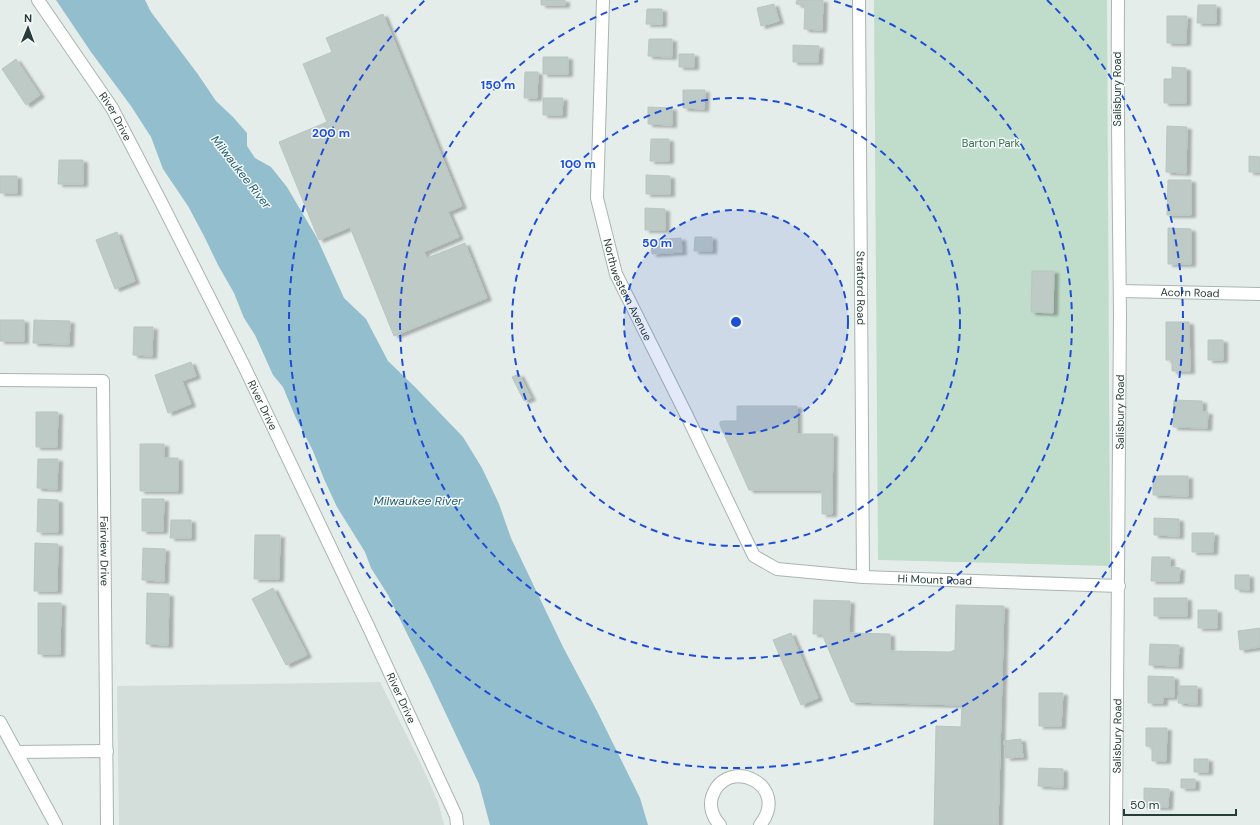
<svg xmlns="http://www.w3.org/2000/svg" width="1260" height="825" viewBox="0 0 1260 825" font-family="'DM Sans',sans-serif">
<style>
.built{fill:#d3ddd9}
.green{fill:#c0dcca}
.water{fill:#92becd}
.building{fill:#bdcac6;stroke:#b8c6c1;filter:url(#shadow)}
.lines{fill:none;stroke-linecap:round;stroke-linejoin:round}
.minor-casing{stroke:#a8b5b1;stroke-width:14}
.minor{stroke:#fff;stroke-width:12}
.ring{fill:none;stroke:#1d4ed8;stroke-width:2;stroke-dasharray:7 5}
.labels{text-anchor:middle;dominant-baseline:central;stroke-width:3;stroke-linejoin:round;paint-order:stroke}
.street-label{font-size:11px;fill:#263d39;stroke:#f5f9f8}
.park-label{font-size:11px;fill:#337151;stroke:#f5f9f8}
.water-label{font-size:12px;font-style:italic;fill:#246074;stroke:#f5f9f8}
.centre{fill:#1d4ed8;stroke:#f5f9f8;stroke-width:2}
.ring-label{font-size:12px;text-anchor:middle;font-weight:bold;fill:#1d4ed8;stroke:#f5f9f8;stroke-width:3;stroke-linejoin:round;paint-order:stroke}
</style>
<defs>
<filter id="shadow"><feDropShadow dx="4.5" dy="2.5" stdDeviation="1" flood-color="#0004"/></filter>
</defs>
<rect width="100%" height="100%" fill="#e5edea"/>
<path class="built" d="M 380,682 L 421,764 L 438,802 L 444,825 L 119,825 L 117,686 Z"/>
<path class="green" d="M 874,0 L 1107,0 L 1110,566 L 878,560 Z"/>
<path class="water" d="M 56,0 L 145,0 L 151,12 L 197,73 L 216,101 L 233,117 L 247,133 L 247,146 L 255,158 L 271,167 L 287,187 L 317,238 L 344,298 L 366,319 L 388,361 L 415,387 L 463,437 L 482,468 L 499,504 L 511,538 L 563,647 L 597,711 L 640,798 L 648,825 L 490,825 L 479,784 L 429,678 L 388,595 L 371,568 L 365,552 L 337,507 L 324,479 L 313,451 L 295,416 L 283,387 L 273,375 L 255,335 L 244,318 L 234,293 L 218,265 L 204,236 L 188,206 L 163,169 L 151,137 L 131,106 L 91,52 Z"/>
<path class="building" d="M 541,0 L 565,0 L 565,5 L 541,5 Z
M 797,0 L 823,0 L 822,30 L 804,29 L 805,5 L 796,4 Z
M 774,4 L 779,21 L 761,26 L 757,8 Z
M 1198,5 L 1216,5 L 1216,23 L 1197,23 Z
M 647,9 L 662,9 L 662,24 L 646,24 Z
M 383,14 L 462,206 L 448,212 L 459,237 L 424,252 L 427,258 L 465,243 L 487,298 L 394,336 L 350,227 L 319,240 L 279,142 L 327,122 L 303,64 L 332,52 L 326,38 Z
M 1167,16 L 1187,16 L 1186,43 L 1167,43 Z
M 649,39 L 672,39 L 672,57 L 648,56 Z
M 793,45 L 819,46 L 818,62 L 793,62 Z
M 679,54 L 694,54 L 694,67 L 679,67 Z
M 543,57 L 568,57 L 568,74 L 543,74 Z
M 16,59 L 40,95 L 26,105 L 2,69 Z
M 1172,67 L 1186,68 L 1186,103 L 1164,103 L 1164,79 L 1172,79 Z
M 525,72 L 538,72 L 537,98 L 524,98 Z
M 683,90 L 705,90 L 704,109 L 683,108 Z
M 543,98 L 563,98 L 562,115 L 543,115 Z
M 648,107 L 672,108 L 672,125 L 648,124 Z
M 1167,126 L 1187,127 L 1186,173 L 1166,172 Z
M 651,139 L 669,139 L 669,161 L 650,161 Z
M 1249,156 L 1260,157 L 1260,172 L 1249,172 Z
M 59,160 L 83,160 L 83,184 L 58,184 Z
M 646,175 L 670,176 L 670,194 L 646,194 Z
M 0,176 L 17,176 L 17,193 L 0,193 Z
M 1168,180 L 1191,180 L 1191,215 L 1167,215 Z
M 645,208 L 665,209 L 665,230 L 645,230 Z
M 1168,228 L 1191,229 L 1191,264 L 1168,264 Z
M 117,232 L 135,281 L 115,289 L 96,240 Z
M 695,237 L 712,237 L 712,251 L 694,251 Z
M 681,238 L 682,252 L 652,254 L 651,240 Z
M 1032,271 L 1054,271 L 1053,313 L 1031,312 Z
M 0,320 L 24,320 L 24,341 L 0,341 Z
M 34,320 L 70,321 L 69,344 L 33,343 Z
M 1166,322 L 1189,322 L 1190,371 L 1172,371 L 1172,360 L 1166,360 Z
M 134,327 L 153,327 L 152,356 L 133,355 Z
M 1208,340 L 1223,340 L 1223,360 L 1208,360 Z
M 191,362 L 196,376 L 182,381 L 191,404 L 168,413 L 155,375 Z
M 519,374 L 531,398 L 524,401 L 512,377 Z
M 1174,400 L 1202,401 L 1202,412 L 1208,412 L 1207,428 L 1173,427 Z
M 737,406 L 797,406 L 797,434 L 833,434 L 832,514 L 822,514 L 822,490 L 749,490 L 720,425 L 720,422 L 723,421 L 737,421 Z
M 36,412 L 58,412 L 57,447 L 36,447 Z
M 140,444 L 164,444 L 164,458 L 178,458 L 178,491 L 140,491 Z
M 38,459 L 58,459 L 57,489 L 37,488 Z
M 1153,476 L 1188,476 L 1188,496 L 1153,495 Z
M 38,499 L 58,500 L 58,532 L 37,532 Z
M 142,499 L 164,499 L 163,531 L 142,531 Z
M 1154,518 L 1179,519 L 1179,536 L 1154,535 Z
M 171,520 L 191,520 L 191,538 L 170,538 Z
M 1192,533 L 1214,533 L 1213,552 L 1192,552 Z
M 255,535 L 280,535 L 279,579 L 254,579 Z
M 35,543 L 58,544 L 57,591 L 34,591 Z
M 143,548 L 165,549 L 164,581 L 142,580 Z
M 1152,557 L 1170,557 L 1170,567 L 1180,568 L 1179,581 L 1151,581 Z
M 1235,575 L 1249,575 L 1249,590 L 1235,589 Z
M 273,588 L 307,655 L 286,665 L 252,599 Z
M 147,593 L 169,594 L 168,645 L 146,644 Z
M 1154,598 L 1187,598 L 1187,616 L 1154,616 Z
M 814,600 L 850,601 L 849,633 L 890,634 L 890,651 L 950,652 L 955,650 L 956,605 L 1004,606 L 998,825 L 934,825 L 936,726 L 961,727 L 962,705 L 851,702 L 822,634 L 813,634 Z
M 38,603 L 61,603 L 60,654 L 38,654 Z
M 1198,610 L 1217,610 L 1217,628 L 1198,628 Z
M 1260,628 L 1260,647 L 1240,650 L 1238,631 Z
M 791,633 L 818,698 L 801,705 L 773,640 Z
M 1150,644 L 1179,645 L 1178,666 L 1149,665 Z
M 1148,676 L 1174,677 L 1174,697 L 1163,697 L 1163,703 L 1148,703 Z
M 1179,686 L 1197,686 L 1197,704 L 1178,703 Z
M 1039,693 L 1063,693 L 1061,726 L 1039,726 Z
M 1146,728 L 1167,728 L 1166,761 L 1152,761 L 1152,747 L 1146,746 Z
M 1021,739 L 1023,757 L 1006,758 L 1004,741 Z
M 1194,759 L 1208,759 L 1208,772 L 1194,772 Z
M 1039,768 L 1063,769 L 1063,787 L 1038,786 Z
M 1181,779 L 1195,779 L 1195,788 L 1181,788 Z
M 1144,788 L 1169,789 L 1168,807 L 1144,807 Z"/>
<g class="lines">
<defs>
<g id="minor">
<path id="s1" d="M 38,0 L 112,108 L 160,200 L 243,364 L 369,628 L 456,816 L 457,825"/>
<path id="s2" d="M 603,0 L 597,198 L 616,274 L 687,416 L 754,556 L 777,569 L 863,577 L 1119,586"/>
<path id="s3" d="M 859,0 L 863,577"/>
<path id="s4" d="M 1120,291 L 1260,294"/>
<path id="s5" d="M 0,380 L 103,381 L 107,825"/>
<path d="M 0,722 L 56,825"/>
<path d="M 17,752 L 107,751"/>
<path d="M 720,825 C 713,818 709,807 712,797 C 726,754 792,785 760,825"/>
<path id="s6" d="M 1116,825 C 1118,655 1120,485 1120,315 C 1119,210 1117,105 1118,0"/>
</g>
</defs>
<use href="#minor" class="minor-casing"/>
<use href="#minor" class="minor"/>
</g>
<circle cx="736" cy="322" r="112" fill="#1d4ed8" fill-opacity=".12"/>
<g class="ring">
<circle cx="736" cy="322" r="112"/>
<circle cx="736" cy="322" r="224"/>
<path d="M834 1A336 336 0 1 1 638 1"/>
<path d="M1047 0A447 447 0 1 1 425 0"/>
</g>
<g class="labels">
<g class="street-label">
<text transform="translate(1117 89) rotate(-90)">Salisbury Road</text>
<text stroke="none"><textPath href="#s1" startOffset="140">River Drive</textPath></text>
<text stroke="none"><textPath href="#s3" startOffset="288">Stratford Road</textPath></text>
<text stroke="none"><textPath href="#s2" startOffset="295">Northwestern Avenue</textPath></text>
<text stroke="none"><textPath href="#s4" startOffset="70">Acorn Road</textPath></text>
<text stroke="none"><textPath href="#s1" startOffset="464">River Drive</textPath></text>
<text stroke="none"><textPath href="#s6" startOffset="413">Salisbury Road</textPath></text>
<text stroke="none"><textPath href="#s5" startOffset="273">Fairview Drive</textPath></text>
<text stroke="none"><textPath href="#s2" startOffset="775">Hi Mount Road</textPath></text>
<text stroke="none"><textPath href="#s1" startOffset="788">River Drive</textPath></text>
<text stroke="none"><textPath href="#s6" startOffset="89">Salisbury Road</textPath></text>
</g>
<g class="park-label">
<text x="991" y="143">Barton Park</text>
</g>
<g class="water-label">
<text transform="translate(241 172) rotate(52)">Milwaukee River</text>
<text x="418" y="501">Milwaukee River</text>
</g>
</g>
<circle cx="736" cy="322" r="6" class="centre"/>
<g class="ring-label">
<text x="498" y="89">150 m</text>
<text x="331" y="137">200 m</text>
<text x="578" y="168">100 m</text>
<text x="657" y="247">50 m</text>
</g>
<g transform="translate(28 28) rotate(1)" stroke="#f5f9f8" stroke-width="3" paint-order="stroke">
<path d="M0-3L7 15L0 10L-7 15Z" fill="#263d39"/>
<text y="-6" font-size="11" font-weight="bold" text-anchor="middle" fill="#263d39">N</text>
</g>
<path d="M1124 809v6h112v-6" fill="none" stroke="#263d39" stroke-width="2"/>
<text x="1130" y="809" font-size="12" fill="#263d39" stroke="#f5f9f8" stroke-width="3" paint-order="stroke">50 m</text>
</svg>
